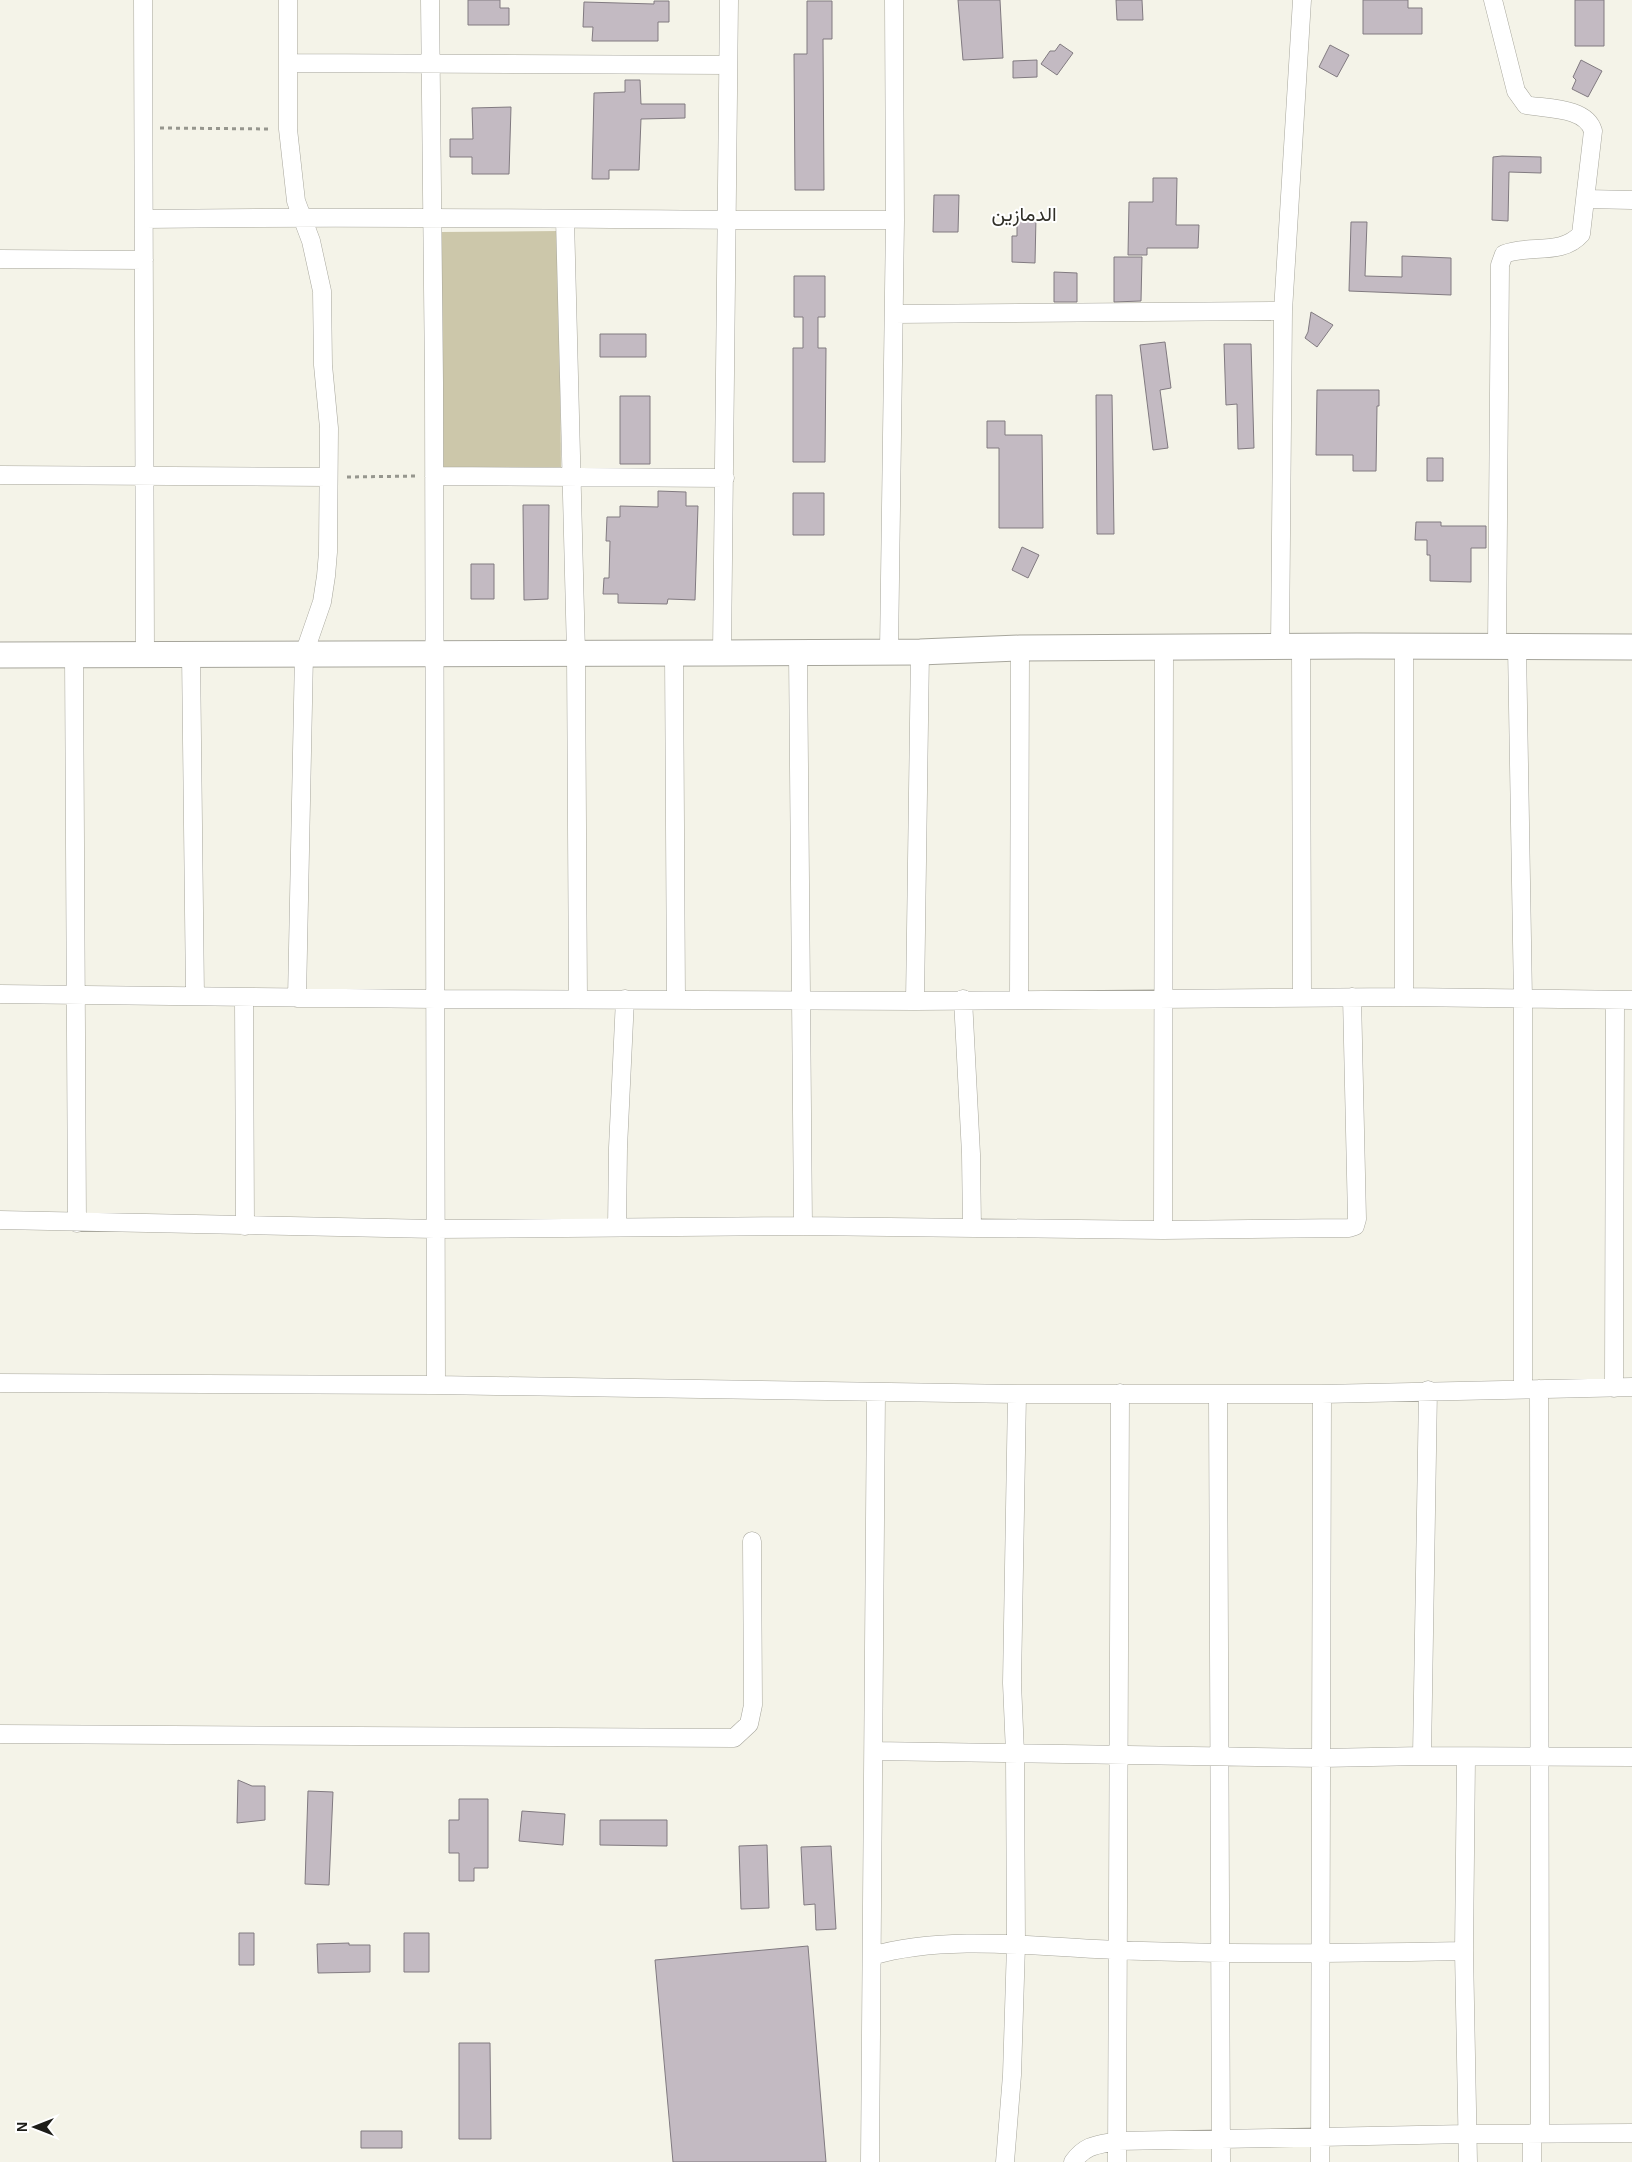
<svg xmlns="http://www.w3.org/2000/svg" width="1632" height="2162" viewBox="0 0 1632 2162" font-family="Helvetica,Vazirmatn,sans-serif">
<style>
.green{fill:#ccc7aa}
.building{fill:#c3bac2;stroke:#817a80}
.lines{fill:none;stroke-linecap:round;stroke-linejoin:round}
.street-casing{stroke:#a7a69c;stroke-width:19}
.secondary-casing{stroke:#a7a69c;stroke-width:27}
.path{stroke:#96968e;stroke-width:3;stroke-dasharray:4 4;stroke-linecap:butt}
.street{stroke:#fff;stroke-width:18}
.secondary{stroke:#fff;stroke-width:25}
.labels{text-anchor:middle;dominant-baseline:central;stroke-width:4;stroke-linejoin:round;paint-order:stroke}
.quarter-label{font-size:20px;fill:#302f27;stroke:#fff}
</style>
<rect width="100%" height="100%" fill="#f4f3e8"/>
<path class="green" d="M 559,231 L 561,467 L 441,468 L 440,232 Z"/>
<path class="building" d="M 468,0 L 500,0 L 500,8 L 509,8 L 509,25 L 468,25 Z
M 958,0 L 1000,0 L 1003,58 L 963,60 Z
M 1116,0 L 1142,0 L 1143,20 L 1117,20 Z
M 1363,0 L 1408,0 L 1408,8 L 1422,8 L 1422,34 L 1363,34 Z
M 1575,0 L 1604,0 L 1604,46 L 1575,46 Z
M 654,1 L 669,1 L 669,22 L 658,22 L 658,41 L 592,41 L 593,27 L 583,27 L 584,2 L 654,4 Z
M 807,1 L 832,1 L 832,39 L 823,39 L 824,190 L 795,190 L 794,54 L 807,54 Z
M 1060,44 L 1073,53 L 1057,75 L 1041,64 L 1050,51 L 1055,51 Z
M 1330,45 L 1349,55 L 1337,77 L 1319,67 Z
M 1037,60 L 1037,77 L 1013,78 L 1013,61 Z
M 1581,60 L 1602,71 L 1588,97 L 1572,89 L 1576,80 L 1573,77 Z
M 625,80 L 640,80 L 641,104 L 685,104 L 685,118 L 641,119 L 639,170 L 609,170 L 609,179 L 592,179 L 594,93 L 625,92 Z
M 511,107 L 509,174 L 472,174 L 472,157 L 450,157 L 450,139 L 473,139 L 472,108 Z
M 1502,156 L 1541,157 L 1541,173 L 1509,172 L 1508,221 L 1492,220 L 1493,157 Z
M 1153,178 L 1177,178 L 1176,225 L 1199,225 L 1198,248 L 1147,248 L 1147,255 L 1128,255 L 1129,202 L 1153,202 Z
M 934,195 L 959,195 L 958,232 L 933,232 Z
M 1017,217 L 1036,217 L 1035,263 L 1012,262 L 1012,236 L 1017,236 Z
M 1351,222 L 1367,222 L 1365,276 L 1402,277 L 1402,256 L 1451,258 L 1451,295 L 1349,291 Z
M 1114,257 L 1142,257 L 1141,301 L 1114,302 Z
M 1054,272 L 1077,273 L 1077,302 L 1054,302 Z
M 794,276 L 825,276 L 825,317 L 818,317 L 818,348 L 826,348 L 825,462 L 793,462 L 793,348 L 803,348 L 803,317 L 794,317 Z
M 1311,312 L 1333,325 L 1317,347 L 1305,338 L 1308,332 Z
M 600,334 L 646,334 L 646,357 L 600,357 Z
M 1165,342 L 1171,388 L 1160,390 L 1168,448 L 1153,450 L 1140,345 Z
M 1224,344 L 1251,344 L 1254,448 L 1238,449 L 1237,404 L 1226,405 Z
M 1317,390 L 1379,390 L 1379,406 L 1377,406 L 1376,471 L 1353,471 L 1353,455 L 1316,455 Z
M 1096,395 L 1112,395 L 1114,534 L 1097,534 Z
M 620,396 L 650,396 L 650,464 L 620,464 Z
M 987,421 L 1005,421 L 1005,435 L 1042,435 L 1043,528 L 999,528 L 999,448 L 987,448 Z
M 1427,458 L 1443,458 L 1443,481 L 1427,481 Z
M 658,491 L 686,492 L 686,506 L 698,506 L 695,600 L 668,599 L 667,604 L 618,603 L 618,594 L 603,594 L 604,578 L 609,578 L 610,541 L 606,541 L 607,517 L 620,517 L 620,506 L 658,507 Z
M 793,493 L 824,493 L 824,535 L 793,535 Z
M 523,505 L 549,505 L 548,599 L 524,600 Z
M 1416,522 L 1441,522 L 1441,526 L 1486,526 L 1486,548 L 1471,548 L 1471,582 L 1430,581 L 1430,555 L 1427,555 L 1427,540 L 1415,540 Z
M 1022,547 L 1039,555 L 1028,578 L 1012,570 Z
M 471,564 L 494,564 L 494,599 L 471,599 Z
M 238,1780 L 252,1786 L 265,1786 L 265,1820 L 237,1823 Z
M 308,1791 L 333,1792 L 329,1885 L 305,1884 Z
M 459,1799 L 488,1799 L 488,1868 L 474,1868 L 474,1881 L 459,1881 L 459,1853 L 449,1853 L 449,1820 L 459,1820 Z
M 522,1811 L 565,1814 L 563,1845 L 519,1841 Z
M 600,1820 L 667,1820 L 667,1846 L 600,1845 Z
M 767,1845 L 769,1908 L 741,1909 L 739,1846 Z
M 831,1846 L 836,1929 L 816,1930 L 815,1904 L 804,1905 L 801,1847 Z
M 239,1933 L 254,1933 L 254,1965 L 239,1965 Z
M 404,1933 L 429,1933 L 429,1972 L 404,1972 Z
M 349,1943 L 349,1945 L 370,1945 L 370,1972 L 318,1973 L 317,1944 Z
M 808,1946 L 826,2162 L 673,2162 L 655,1960 Z
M 459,2043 L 490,2043 L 491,2139 L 459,2139 Z
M 361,2131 L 402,2131 L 402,2148 L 361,2148 Z"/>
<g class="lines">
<defs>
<path id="street" d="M 143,0 L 145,655
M 288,0 L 288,129 L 296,201 L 311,241 L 322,291 L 323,365 L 329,428 L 328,552 L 326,576 L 322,602 L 304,654 L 297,998
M 430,0 L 434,382 L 436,1385
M 1493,0 L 1516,91 L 1526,105 C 1547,109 1586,107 1593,131 L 1581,234 C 1562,256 1529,244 1504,254 L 1500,265 L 1497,646
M 290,63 L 728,65
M 1586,199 L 1632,200
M 145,219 C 395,215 645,221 895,220
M 565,219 L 576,653 L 578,1000
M 0,259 L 144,260
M 894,314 L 1283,311
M 0,475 L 328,477
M 434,476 L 725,478
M 1280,647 L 1283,311 L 1302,0
M 1301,647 L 1302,998
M 1517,647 L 1523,999 L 1523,1389
M 889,651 L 895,220 L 894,0
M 798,652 L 803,1226
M 674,653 L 676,1000
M 722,653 L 729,0
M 191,654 L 195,996
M 74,655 L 77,1223
M 0,994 L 435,999 L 915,1001 L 1404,997 L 1632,1000
M 244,997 L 245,1226
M 1404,997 L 1404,647
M 963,999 L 971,1154 L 972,1228
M 1019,999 L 1020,648
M 915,1001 L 920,652
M 0,1220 L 435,1229 L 803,1226 L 1163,1230 L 1349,1228 L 1355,1226 L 1357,1219 L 1352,997
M 617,1228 L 618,1148 L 625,999
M 1163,1230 L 1164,648
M 0,1383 L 436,1385 L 1017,1394 L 1322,1394 L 1632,1387
M 1614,1388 L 1615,1000
M 1539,1389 L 1540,2133
M 1218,1394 L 1221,2162
M 0,1734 L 734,1738 L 749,1724 L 753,1705 L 752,1541
M 874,1751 L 1322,1758 L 1422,1756 L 1632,1757
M 1422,1756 L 1428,1390
M 1466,1757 L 1464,1951 L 1468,2162
M 872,1956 C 945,1934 1040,1947 1116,1950 C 1232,1955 1349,1953 1464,1951
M 1532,2133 L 1532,2162
M 870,2162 L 876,1392
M 1005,2162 L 1012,2075 L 1016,1945 L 1015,1753 L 1012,1683 L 1017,1394
M 1073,2162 C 1086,2144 1097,2145 1118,2141 L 1467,2134 L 1632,2133
M 1117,2162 L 1120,1393
M 1320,2162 L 1322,1394"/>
<path id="secondary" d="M 0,655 L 722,653 L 920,652 L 1020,648 L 1357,646 L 1632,647"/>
</defs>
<use href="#street" class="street-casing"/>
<use href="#secondary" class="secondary-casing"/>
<path class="path" d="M 160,128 L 271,129
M 347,477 L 418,476"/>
<use href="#street" class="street"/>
<use href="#secondary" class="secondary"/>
</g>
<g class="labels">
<g class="quarter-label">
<text x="1024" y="214">الدمازين</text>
</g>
</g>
<g transform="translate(35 2127) rotate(270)" stroke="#ffffff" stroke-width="4" paint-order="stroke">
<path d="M0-4L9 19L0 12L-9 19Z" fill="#1d1d19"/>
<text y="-8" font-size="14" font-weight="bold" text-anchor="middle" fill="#1d1d19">N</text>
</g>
</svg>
